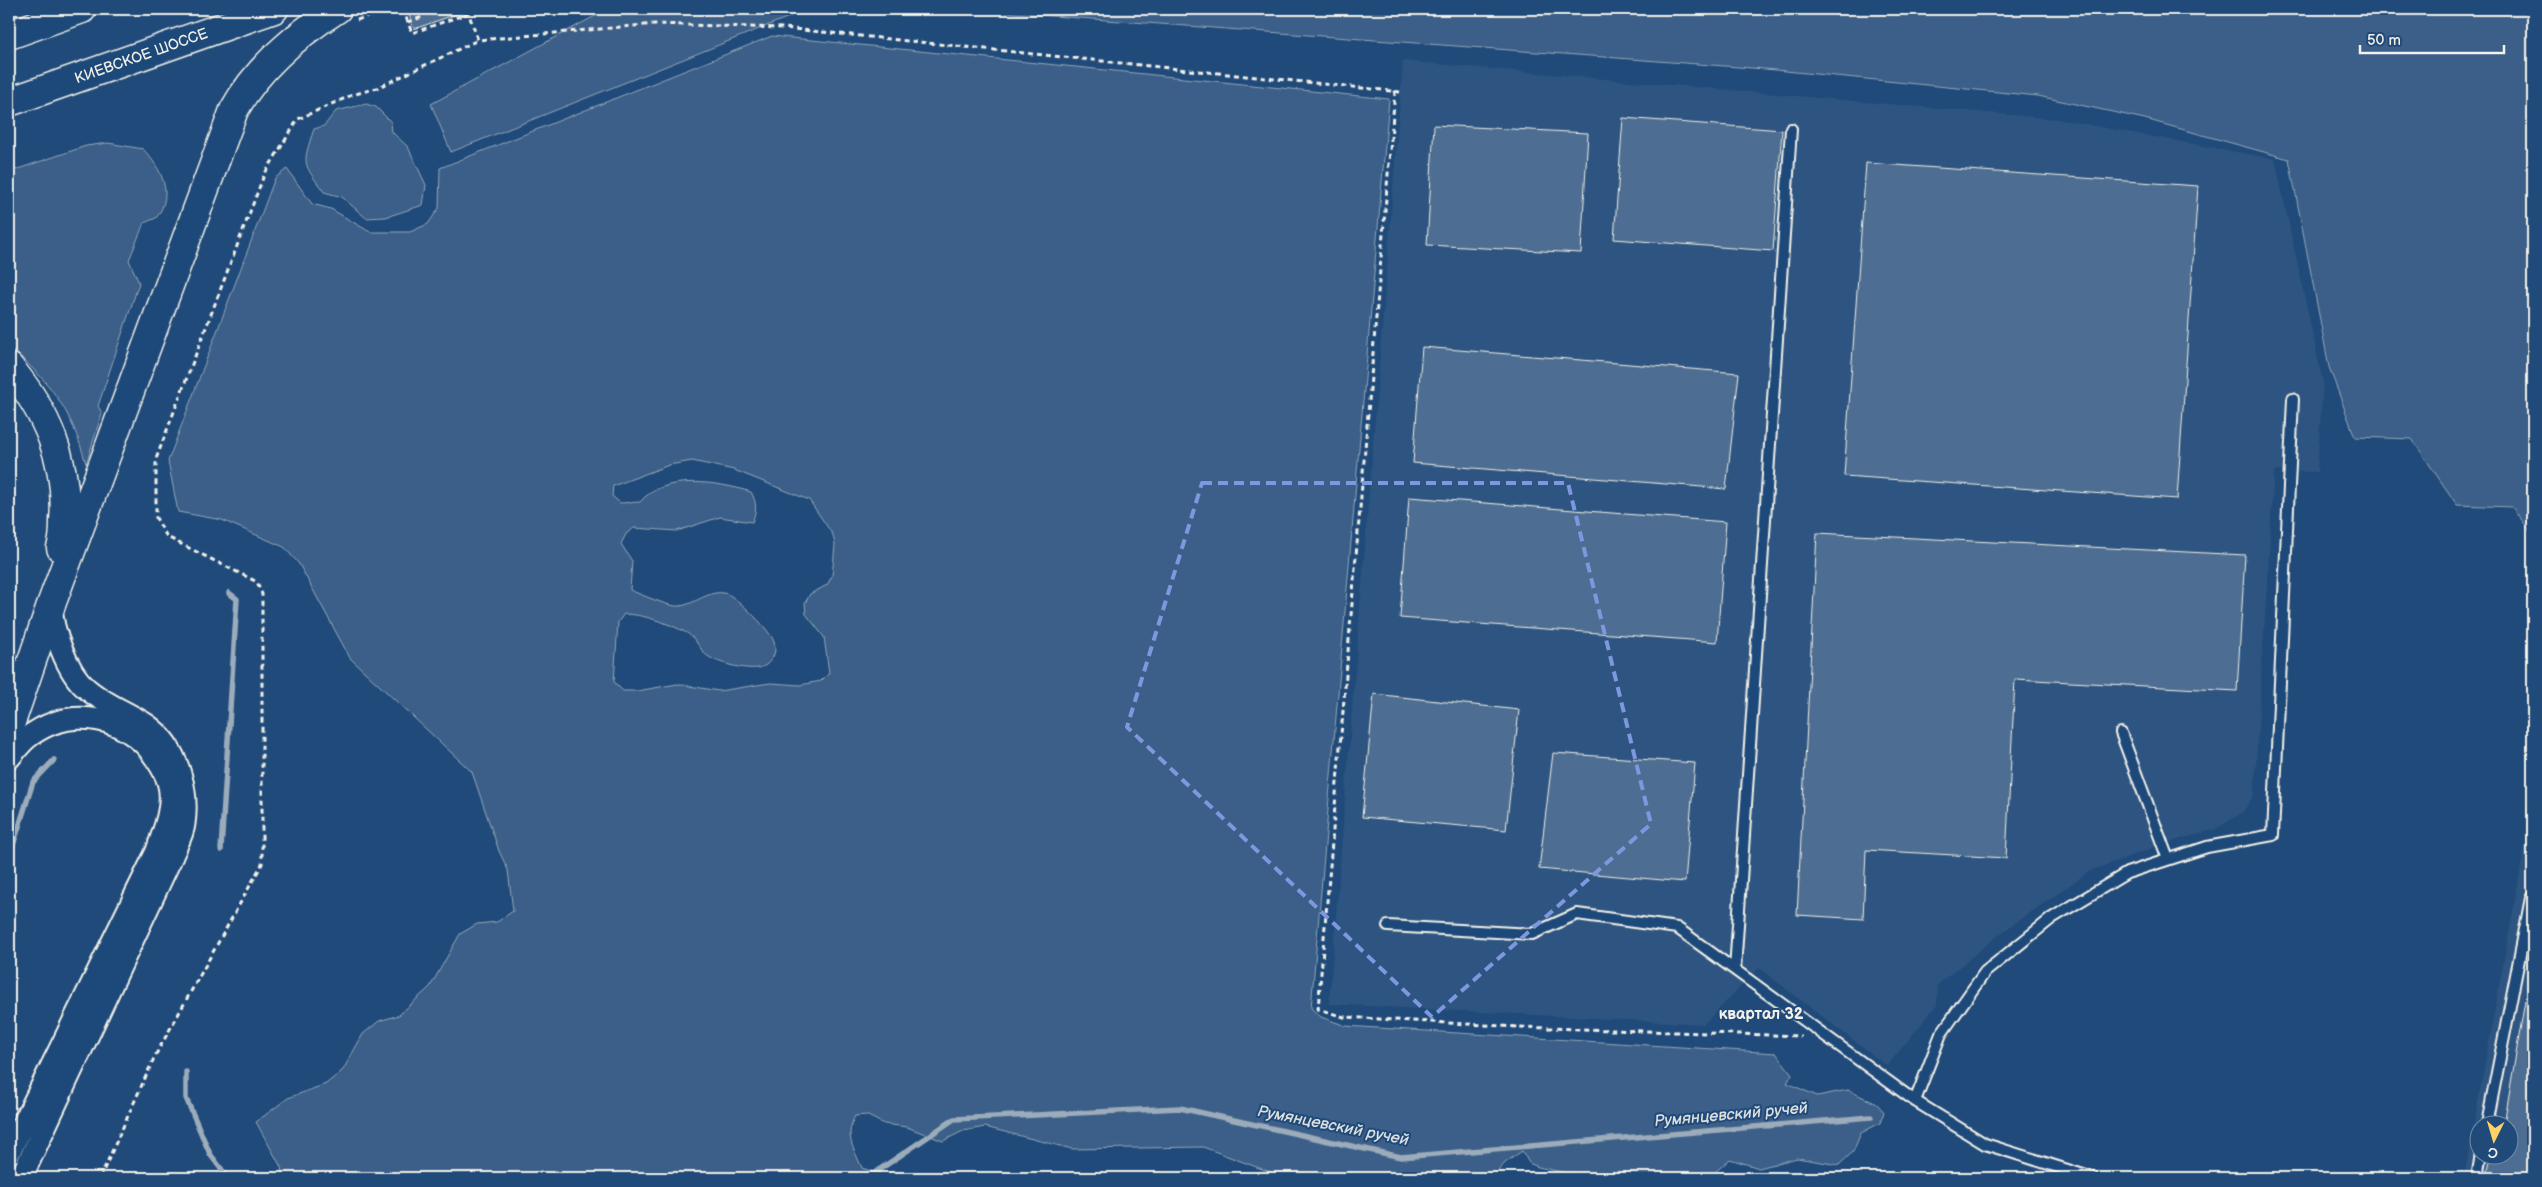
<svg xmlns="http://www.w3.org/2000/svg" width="2542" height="1187" viewBox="0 0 2542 1187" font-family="'Balsamiq Sans',sans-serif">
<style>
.built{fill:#2d5581;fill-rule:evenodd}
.green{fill:#3a5f88;stroke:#97a8b8;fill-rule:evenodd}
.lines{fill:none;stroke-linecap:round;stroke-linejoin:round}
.stream{stroke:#9cacbb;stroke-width:5.5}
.building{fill:#4d6e92;stroke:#f4f1e8}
.service-casing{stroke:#f4f1e8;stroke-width:14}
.minor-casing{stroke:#f4f1e8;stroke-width:25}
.secondary-casing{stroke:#f4f1e8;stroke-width:31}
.trunk-casing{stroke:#f4f1e8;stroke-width:31}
.path{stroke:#f4f1e8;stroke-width:3;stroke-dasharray:5 4;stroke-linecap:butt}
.service{stroke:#1f4a7a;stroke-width:10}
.minor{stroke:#1f4a7a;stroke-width:21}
.secondary{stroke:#1f4a7a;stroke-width:28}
.trunk{stroke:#1f4a7a;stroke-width:28}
.marked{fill:none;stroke:#7e97df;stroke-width:4;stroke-dasharray:10 6;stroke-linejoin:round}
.labels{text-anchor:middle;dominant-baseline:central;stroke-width:4;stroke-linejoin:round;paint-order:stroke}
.street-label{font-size:15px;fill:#f4f1e8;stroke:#1f4a7a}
.neighbourhood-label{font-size:16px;font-weight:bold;fill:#f4f1e8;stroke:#1f4a7a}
.water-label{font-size:16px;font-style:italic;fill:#dee0dd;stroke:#1f4a7a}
</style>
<rect width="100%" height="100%" fill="#1f4a7a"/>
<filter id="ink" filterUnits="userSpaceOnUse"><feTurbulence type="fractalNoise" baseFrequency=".02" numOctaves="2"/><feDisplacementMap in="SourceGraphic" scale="10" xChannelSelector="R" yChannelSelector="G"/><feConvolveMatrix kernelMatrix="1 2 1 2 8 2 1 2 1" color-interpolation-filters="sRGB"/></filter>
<g filter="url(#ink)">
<path class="built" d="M 1403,61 L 2057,119 L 2275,159 L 2323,382 L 2317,472 L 2274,471 L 2254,795 L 2243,812 L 2216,829 L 2163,844 L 2090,871 L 2004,931 L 1938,984 L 1937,1005 L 1887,1066 L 1759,968 L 1704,1024 L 1329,1004 Z
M 2525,845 L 2533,845 L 2533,1178 L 2464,1178 ZM 2480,1124 L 2510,1124 L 2510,1154 L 2480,1154 Z"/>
<path class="green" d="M 608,9 L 809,9 L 451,152 L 431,104 Z
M 958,9 L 2533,9 L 2533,535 L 2512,507 L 2457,505 L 2412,439 L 2355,437 L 2329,367 L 2289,159 L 2145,119 L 2038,96 L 1765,69 Z
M 772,36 L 1389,99 L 1311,1008 L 1321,1017 L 1346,1026 L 1776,1053 L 1792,1074 L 1787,1083 L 1817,1096 L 1848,1090 L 1877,1104 L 1884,1112 L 1880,1123 L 1861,1133 L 1853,1152 L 1839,1165 L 1797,1158 L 1759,1168 L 1730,1159 L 1714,1173 L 1699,1178 L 1591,1178 L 1538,1167 L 1529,1163 L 1522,1151 L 1505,1163 L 1492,1178 L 1286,1178 L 1203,1147 L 1072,1149 L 985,1127 L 963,1131 L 943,1141 L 907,1127 L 884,1124 L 866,1115 L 855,1116 C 844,1136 854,1149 862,1168 L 892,1178 L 283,1178 L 281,1167 L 256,1122 L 288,1098 L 326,1084 L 343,1070 L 363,1034 L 379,1021 L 399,1015 L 430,987 L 460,934 L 477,924 L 497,922 L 513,911 L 508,870 L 499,851 L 472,772 L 350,658 L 299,564 L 284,547 L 222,520 L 178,512 L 168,461 L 275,178 L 287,169 L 312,204 L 331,209 L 370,232 L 410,232 L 428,224 L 439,208 L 440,168 ZM 692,461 L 734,470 L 809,500 L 833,535 L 835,545 L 832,576 L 827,585 L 810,594 L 805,603 L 806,614 L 824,637 L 829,673 L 821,681 L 800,685 L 770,683 L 719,691 L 677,684 L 637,691 L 623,691 L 614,682 L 618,622 L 624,614 C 642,614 668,623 685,632 C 695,637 698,646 705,654 C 714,663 755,674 766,665 C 773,659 777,652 774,642 C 771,631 738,598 727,594 C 711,588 696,604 680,606 C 671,608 640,594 630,590 L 632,561 L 621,544 L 626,534 L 634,528 L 677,531 L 720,517 L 752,522 C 757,510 757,503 751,492 C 719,482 664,473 640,502 L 620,503 L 612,496 L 613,486 L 669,465 Z
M 366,104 L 376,107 L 391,122 L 392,132 L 408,147 L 426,185 L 423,205 L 386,217 L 366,218 L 342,197 L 324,192 C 302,162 302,165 314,129 L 324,126 L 336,111 Z
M 108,143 L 143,149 C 161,168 175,194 156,218 L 144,223 L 129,260 L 139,283 L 98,406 L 102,413 L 86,464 C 71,408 51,384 9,346 L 9,172 L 86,146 Z"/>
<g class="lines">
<path class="stream" d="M 221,850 L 237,599 L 229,593
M 9,858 L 33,782 L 54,760
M 186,1072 L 186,1098 L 210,1154 L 228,1178
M 867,1178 L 954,1119 L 1180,1108 L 1401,1157 L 1871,1117"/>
</g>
<path class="building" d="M 407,9 L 465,9 L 465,11 L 414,29 Z
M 1623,118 L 1782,130 L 1773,251 L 1614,239 Z
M 1434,125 L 1588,133 L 1581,253 L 1427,245 Z
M 1866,163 L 2198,186 L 2177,499 L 1844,476 Z
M 1422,347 L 1739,373 L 1726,489 L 1413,463 Z
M 1409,497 L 1726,522 L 1717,642 L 1400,618 Z
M 1817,533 L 2245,555 L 2237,691 L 2015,679 L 2006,858 L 1866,850 L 1863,919 L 1797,915 Z
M 1374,694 L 1519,710 L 1506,830 L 1362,817 Z
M 1553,753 L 1695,763 L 1685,882 L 1539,869 Z
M 2525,1001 L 2533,1002 L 2533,1177 L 2487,1178 L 2491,1154 L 2510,1154 L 2510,1124 L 2504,1124 Z"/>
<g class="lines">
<defs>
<path id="service" d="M 1791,129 L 1735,970 L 1915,1101 L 1985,1144 L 2093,1178
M 2121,733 L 2168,859
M 1388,926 L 1532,934 L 1577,914 L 1677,928 L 1735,970
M 1915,1101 L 1941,1034 L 1985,972 L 2052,918 L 2127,873 L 2207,847 L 2273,835 L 2293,399
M 2487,1124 L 2531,898
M 2477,1178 L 2481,1154"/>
<path id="minor" d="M 9,758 C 15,751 20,744 27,738 C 65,708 115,713 148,748 C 157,759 169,777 170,792 C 172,812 163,832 157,851 L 9,1153
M 21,1178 L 172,856 C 176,846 183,834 184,824 C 189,789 177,746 147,725 C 127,712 104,704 86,688 C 67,672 52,630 51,606"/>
<path id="secondary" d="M 9,367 C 46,410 69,463 64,521 C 64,530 64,539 61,548
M 9,728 L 51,605 L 234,110 C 258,67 296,35 337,9"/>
<g id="trunk">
<path d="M 9,35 L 82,9"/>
<path id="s1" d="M 9,102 L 274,9"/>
</g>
</defs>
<use href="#service" class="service-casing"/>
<use href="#minor" class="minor-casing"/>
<use href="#secondary" class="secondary-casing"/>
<use href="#trunk" class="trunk-casing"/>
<path class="path" d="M 403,9 L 412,33 L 469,13
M 467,9 L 478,40 L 655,24 L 783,28 L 1401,92
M 420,13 L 432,9
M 357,20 L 390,9
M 408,22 L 422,17
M 1395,91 L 1318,1009 L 1344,1017 L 1518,1027 L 1801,1036
M 9,787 L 12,777
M 100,1178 L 155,1056 L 262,864 L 262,594 L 257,582 L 167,537 L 156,518 L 156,459 L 264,175 L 298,119 L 352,95 L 377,88 L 478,40"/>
<use href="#service" class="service"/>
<use href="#minor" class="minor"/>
<use href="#secondary" class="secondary"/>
<use href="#trunk" class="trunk"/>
</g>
</g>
<path class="marked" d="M 1202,483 L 1568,483 L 1651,824 L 1432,1017 L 1127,727 Z"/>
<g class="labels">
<g class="street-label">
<text stroke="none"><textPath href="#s1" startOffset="140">КИЕВСКОЕ ШОССЕ</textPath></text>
</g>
<g class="neighbourhood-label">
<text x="1761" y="1014">квартал 32</text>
</g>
<g class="water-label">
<text transform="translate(1731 1115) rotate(-5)">Румянцевский ручей</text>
<text transform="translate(1333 1126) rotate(11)">Румянцевский ручей</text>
</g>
</g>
<rect width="2542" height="1187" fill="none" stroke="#1f4a7a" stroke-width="30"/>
<rect x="15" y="15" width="2512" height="1157" fill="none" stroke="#f4f1e8" stroke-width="2" filter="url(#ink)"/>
<g transform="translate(2494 1140) rotate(185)"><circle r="24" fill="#1f4a7a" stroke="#748da6"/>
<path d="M0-4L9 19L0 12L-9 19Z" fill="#ffd166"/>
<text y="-8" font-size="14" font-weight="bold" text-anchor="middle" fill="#f4f1e8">С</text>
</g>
<path d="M2360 45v8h144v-8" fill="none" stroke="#f4f1e8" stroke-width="2.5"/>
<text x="2367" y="45" font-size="15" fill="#f4f1e8" stroke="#1f4a7a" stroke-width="4" paint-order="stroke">50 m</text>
</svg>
